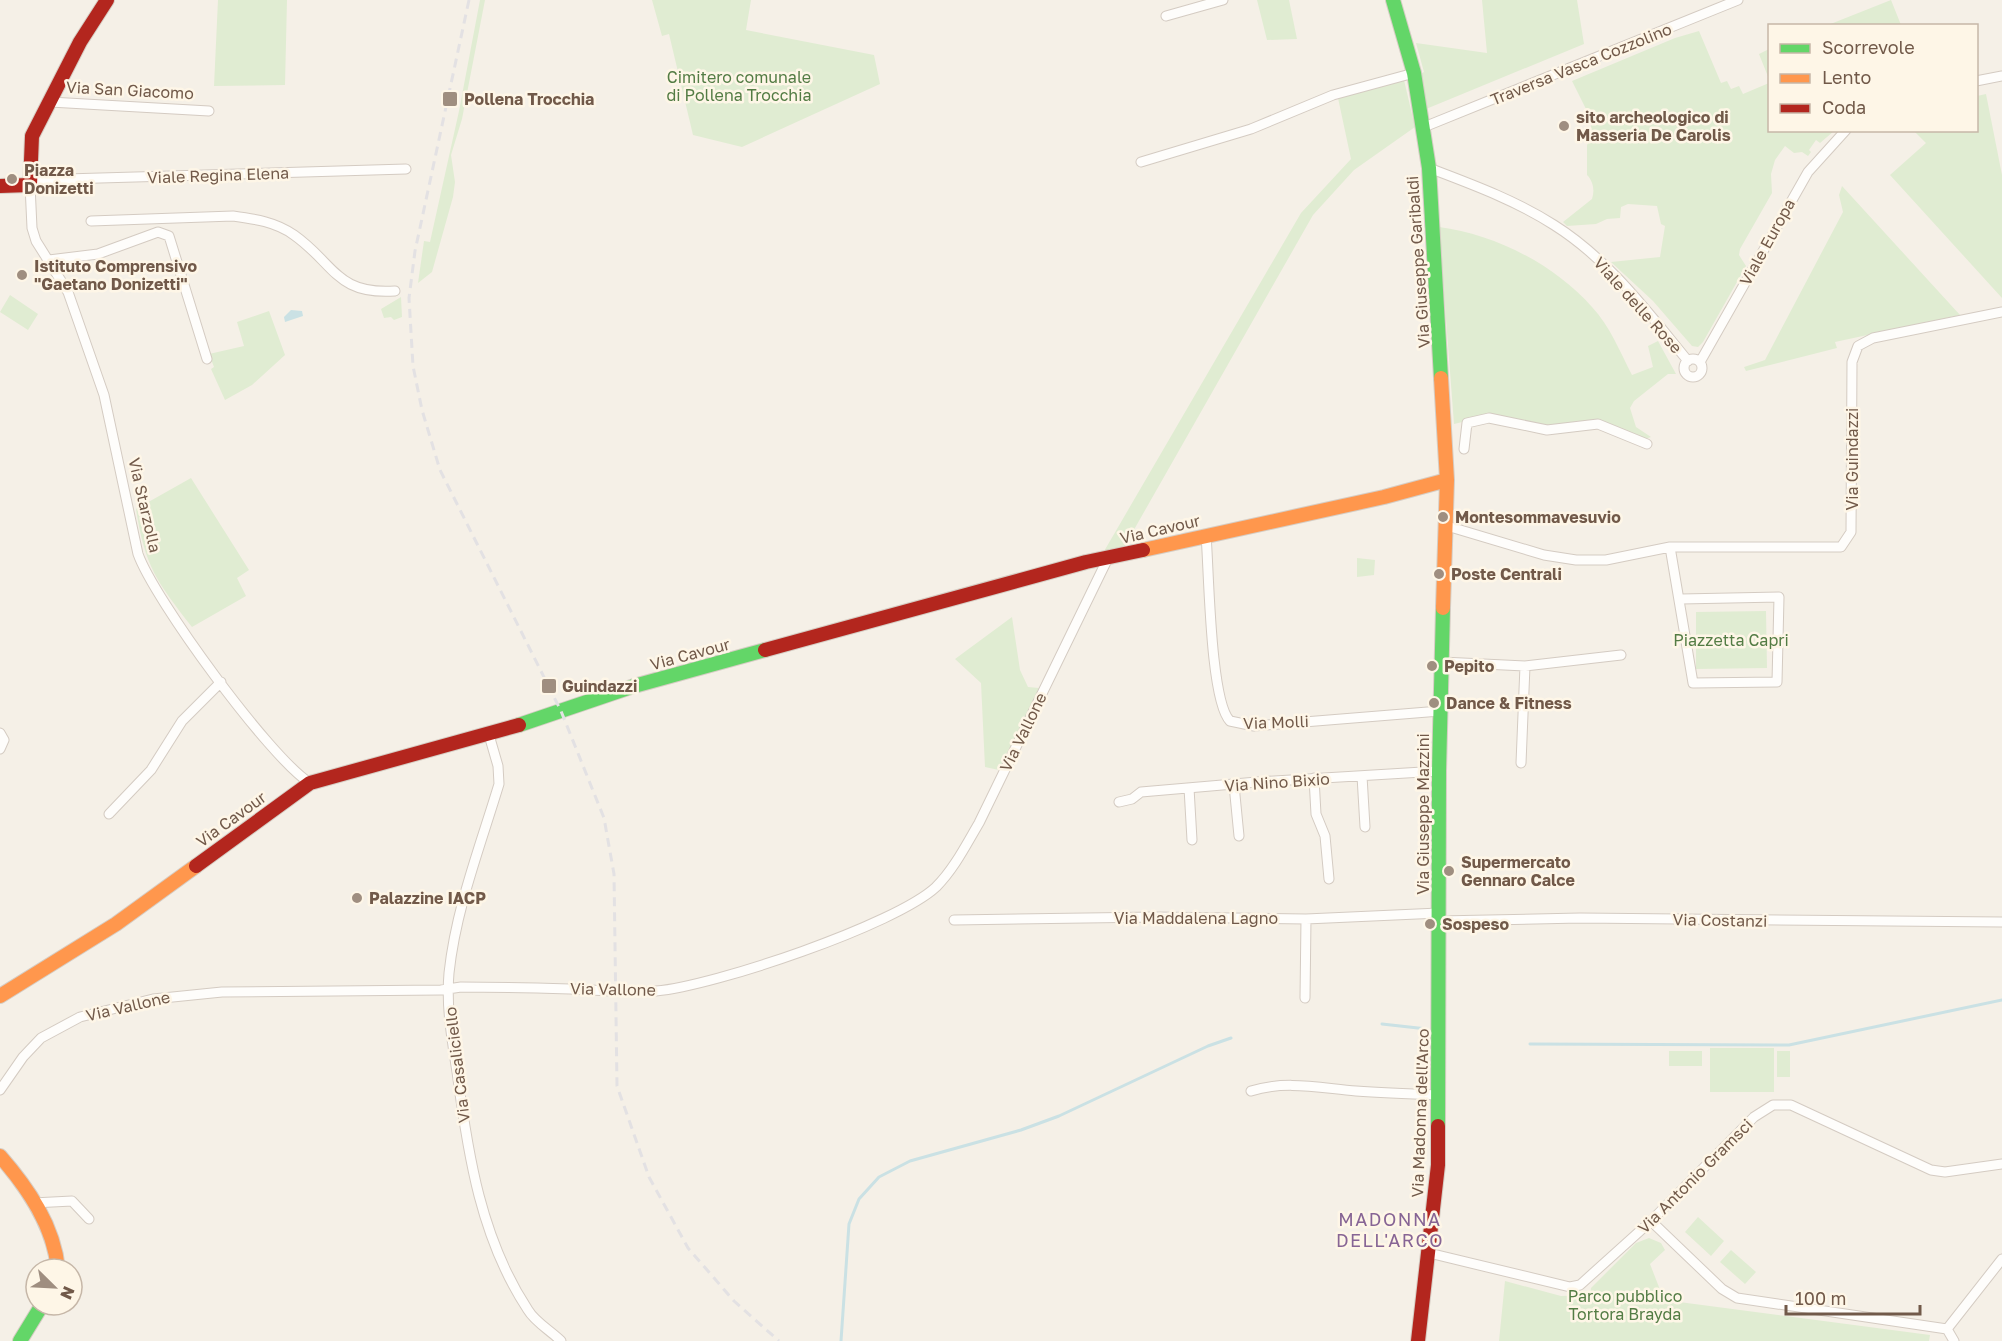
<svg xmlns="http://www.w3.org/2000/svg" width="2002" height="1341" viewBox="0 0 2002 1341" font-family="'Golos Text',sans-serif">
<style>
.green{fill:#e0ecd2}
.water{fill:#cae1e4}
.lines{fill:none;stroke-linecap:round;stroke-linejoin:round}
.stream{stroke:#cae1e4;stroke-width:3}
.street-casing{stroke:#d4cbc2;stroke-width:11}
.fast-casing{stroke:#d6cdc4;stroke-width:16}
.slow-casing{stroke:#d6cdc4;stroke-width:16}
.jam-casing{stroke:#d6cdc4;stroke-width:16}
.street{stroke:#fefdfb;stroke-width:9}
.fast{stroke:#63d668;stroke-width:14}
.slow{stroke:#ff974d;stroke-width:14}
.jam{stroke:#b3261e;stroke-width:14}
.rail{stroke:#e3e1e3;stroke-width:3;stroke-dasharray:9 6;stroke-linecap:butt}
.poi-dot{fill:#9f8e80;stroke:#fef6e7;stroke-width:2}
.labels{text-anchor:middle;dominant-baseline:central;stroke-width:5;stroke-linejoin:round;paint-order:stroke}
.street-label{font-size:16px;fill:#715949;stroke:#fef6e7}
.park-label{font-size:16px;fill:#537c44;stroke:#fef6e7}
.poi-label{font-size:16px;font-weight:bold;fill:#715949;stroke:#fef6e7;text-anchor:start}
.neighbourhood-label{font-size:18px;letter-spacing:1.5px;fill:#876595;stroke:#fef6e7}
</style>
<rect width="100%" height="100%" fill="#f5f0e7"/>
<path class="green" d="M 218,0 L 287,0 L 285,85 L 214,86 Z
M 480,0 L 485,0 L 462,119 L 451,155 L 455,182 L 453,197 L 432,272 L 418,283 L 424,241 L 430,242 L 459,111 Z
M 652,0 L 751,0 L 746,30 L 874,55 L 880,84 L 742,147 L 693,135 L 669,34 L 662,36 Z
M 1257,0 L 1289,0 L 1297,39 L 1267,40 Z
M 1482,0 L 1577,0 L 1584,44 L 1426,109 L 1420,74 L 1424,72 L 1416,43 L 1487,53 Z
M 1891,0 L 1901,25 L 1828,25 Z
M 1699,31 L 1721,83 L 1727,81 L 1731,89 L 1739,86 L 1743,94 L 1769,83 L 1770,130 L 1834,131 L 1820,143 L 1816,140 L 1809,150 L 1811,152 L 1808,156 L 1802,152 L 1794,153 L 1785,146 L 1775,160 L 1771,174 L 1772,193 L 1740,249 L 1739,255 L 1746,266 L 1703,342 L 1698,347 L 1692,346 L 1653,301 L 1611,262 L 1660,257 L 1665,226 L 1661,224 L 1657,206 L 1628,204 L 1621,207 L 1620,218 L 1607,219 L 1596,224 L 1567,226 L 1563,222 L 1592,199 C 1595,190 1593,181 1587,175 L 1587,145 L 1591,139 L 1591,125 L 1589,115 L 1572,81 L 1675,38 Z
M 1769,49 L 1769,79 L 1759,54 Z
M 1404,80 L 1415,127 L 1354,170 L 1313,215 L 1123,549 L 1103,553 L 1301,213 L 1351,159 L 1338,98 Z
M 1986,94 L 2002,175 L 2002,298 L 1890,175 L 1926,143 L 1914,131 L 1976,130 L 1977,96 Z
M 1842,186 L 1960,315 L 1835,342 L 1837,348 L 1746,371 L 1744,367 L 1765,360 L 1843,212 L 1839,195 Z
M 1439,227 C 1495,234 1555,265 1592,307 C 1610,326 1620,352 1632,375 L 1653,367 L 1648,346 L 1658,341 L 1676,374 L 1668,374 L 1634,401 L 1630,408 L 1636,427 L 1651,437 L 1645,439 L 1601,422 L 1542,427 L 1491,415 L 1454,424 Z
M 10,295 L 38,314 L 28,330 L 0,312 Z
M 401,297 L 402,317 L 394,320 L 391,317 L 384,318 L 381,309 Z
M 269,311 L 285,355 L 252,385 L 225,400 L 211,369 L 214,367 L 209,354 L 244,346 L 237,322 Z
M 191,478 L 249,570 L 237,578 L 246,596 L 192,627 C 157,582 145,567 136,509 Z
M 1357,558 L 1375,560 L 1374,575 L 1357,577 Z
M 1766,611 L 1767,668 L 1696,669 L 1696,612 Z
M 1012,617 L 1020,670 L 1028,687 L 1039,688 L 999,770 L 985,767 L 981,683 L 955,659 Z
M 1710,1048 L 1774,1048 L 1774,1092 L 1710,1092 Z
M 1669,1051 L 1702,1051 L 1702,1066 L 1669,1066 Z
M 1777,1051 L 1790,1051 L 1790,1077 L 1777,1077 Z
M 1698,1217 L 1724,1241 L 1711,1256 L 1685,1232 Z
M 1649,1238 L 1661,1243 L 1665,1250 L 1650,1264 L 1664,1300 L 1930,1335 L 1929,1341 L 1499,1341 L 1505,1281 L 1561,1296 L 1590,1295 L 1591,1288 L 1636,1243 Z
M 1731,1250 L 1756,1272 L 1745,1284 L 1720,1262 Z"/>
<path class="water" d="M 291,310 L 302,311 L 303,316 L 285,322 L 284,317 Z"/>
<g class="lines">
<path class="stream" d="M 1382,1024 L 1427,1029
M 1530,1044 L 1789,1045 L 2002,1000
M 841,1341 L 849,1224 L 859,1199 L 879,1177 L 910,1161 L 1021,1130 L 1059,1116 L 1208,1046 L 1231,1038"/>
<defs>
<path id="street" d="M 1166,16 L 1223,0
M 1976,81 L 2002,76
M 50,102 L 209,111
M 1424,127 L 1738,0
M 1141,162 L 1251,129 L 1333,95 L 1414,73
M 1429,168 C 1471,184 1515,200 1554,225 C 1608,259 1647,311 1688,361
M 31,180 L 406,169
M 30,185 L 32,228 L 36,241 L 68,292 L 104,395 L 138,554 C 154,599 270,758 310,783
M 91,221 L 233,216 C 255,219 276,222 294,235 C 335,264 336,295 395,291
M 49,260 L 98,254 L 158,232 L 169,236 L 207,359
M1684 368a9 9 0 1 1 18 0a9 9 0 1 1-18 0Z
M 1700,362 L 1808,172 L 1846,130
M 1464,449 L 1467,423 L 1489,418 L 1547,430 L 1598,424 L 1647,444
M 1447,526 L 1544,555 L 1576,560 L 1606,560 L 1670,547 L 1841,547 L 1851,532 L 1852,362 L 1858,346 L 1873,338 L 2002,312
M 1206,535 C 1209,570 1210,701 1230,721 L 1254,726 L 1440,711
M 1670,547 L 1693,683 L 1777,682 L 1779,597 L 1681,599
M 1442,662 L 1525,666 L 1621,655
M 0,733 L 4,740 L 0,749
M 489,735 L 498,766 L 499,784 C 480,847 456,908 449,973 C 446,1007 452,1039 457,1072 C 468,1155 481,1239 528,1310 C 535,1322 551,1331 561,1341
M 1521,763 L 1525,666
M 1362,776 L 1365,827
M 1314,778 L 1316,814 L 1325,836 L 1329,879
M 1234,785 L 1239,836
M 1189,788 L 1192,840
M 1119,802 L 1132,799 L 1141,792 L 1257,782 L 1439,771
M 109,814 L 151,770 L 182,721 L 221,682
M 954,920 L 1155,917 L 1306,919 L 1439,913
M 1439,921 L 1580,918 L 2002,922
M 1305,998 L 1306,919
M 0,1090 L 23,1057 L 41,1038 L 80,1017 L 153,999 L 222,992 L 441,990 L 461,987 C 498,987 534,988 570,989 C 599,990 628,993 656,991 C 714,986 895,925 936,887 C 954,869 966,845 979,823 L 1109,556
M 1251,1091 C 1286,1080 1320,1088 1356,1091 C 1384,1093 1412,1094 1440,1095
M 33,1203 L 72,1201 L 89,1219
M 1651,1221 L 1722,1289 L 1737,1298 L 1947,1329 L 1954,1341
M 1429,1253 L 1570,1287 L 1580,1285 L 1651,1221 L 1754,1117 L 1773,1105 L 1791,1105 L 1931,1170 L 1945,1172 L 2002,1164
M 1947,1329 L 2002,1259"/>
<path id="fast" d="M 1393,0 L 1414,73 L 1429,168 L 1441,378
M 519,725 L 634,686 L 765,650
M 1438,1126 L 1439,771 L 1443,608
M 20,1341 L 42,1305"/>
<path id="slow" d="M 1441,378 L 1447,480 L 1443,608
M 1143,550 L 1384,497 L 1447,480
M 0,996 L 116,924 L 196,866
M 0,1156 C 28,1188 54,1226 58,1269"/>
<path id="jam" d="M 0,186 L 30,185 L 32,136 L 80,42 L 107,0
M 765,650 L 1086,562 L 1143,550
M 196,866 L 310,783 L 519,725
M 1418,1341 L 1438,1165 L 1438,1126"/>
</defs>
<use href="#street" class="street-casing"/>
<use href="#fast" class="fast-casing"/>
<use href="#slow" class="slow-casing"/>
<use href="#jam" class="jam-casing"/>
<use href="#street" class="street"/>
<use href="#fast" class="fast"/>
<use href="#slow" class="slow"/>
<use href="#jam" class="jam"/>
<path class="rail" d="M 469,0 L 415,251 L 409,298 L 413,366 L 422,410 L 440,470 L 561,711 L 604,818 L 614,874 L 617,1086 L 649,1177 L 688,1248 L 734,1301 L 779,1341"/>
</g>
<g class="poi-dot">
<rect x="442" y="91" width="16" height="16" rx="3"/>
<circle cx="1564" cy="126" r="6"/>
<circle cx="12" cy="179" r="6"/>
<circle cx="22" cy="275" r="6"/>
<circle cx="1443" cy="517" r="6"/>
<circle cx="1439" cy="574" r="6"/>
<circle cx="1432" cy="666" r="6"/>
<rect x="541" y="678" width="16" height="16" rx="3"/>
<circle cx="1434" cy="703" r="6"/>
<circle cx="1449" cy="871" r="6"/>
<circle cx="357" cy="898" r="6"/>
<circle cx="1430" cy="924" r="6"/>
</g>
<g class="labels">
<g class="street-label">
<text transform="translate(1581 64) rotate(-22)">Traversa Vasca Cozzolino</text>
<text transform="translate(130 90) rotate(3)">Via San Giacomo</text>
<text transform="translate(218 175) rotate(-2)">Viale Regina Elena</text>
<text transform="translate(1767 242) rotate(-61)">Viale Europa</text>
<text transform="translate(1418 262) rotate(-94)">Via Giuseppe Garibaldi</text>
<text transform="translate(1638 305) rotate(48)">Viale delle Rose</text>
<text transform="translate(1852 459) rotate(-90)">Via Guindazzi</text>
<text transform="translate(145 505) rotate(77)">Via Starzolla</text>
<text transform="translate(1160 529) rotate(-13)">Via Cavour</text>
<text transform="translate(690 654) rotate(-15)">Via Cavour</text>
<text transform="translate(1276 722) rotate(-2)">Via Molli</text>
<text transform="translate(1023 732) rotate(-64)">Via Vallone</text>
<text transform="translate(1277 782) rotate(-4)">Via Nino Bixio</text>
<text transform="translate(1423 814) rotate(-90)">Via Giuseppe Mazzini</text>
<text transform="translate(231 819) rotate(-36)">Via Cavour</text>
<text x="1196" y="918">Via Maddalena Lagno</text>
<text transform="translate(1720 920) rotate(1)">Via Costanzi</text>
<text transform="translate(613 989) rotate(1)">Via Vallone</text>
<text transform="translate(128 1006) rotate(-13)">Via Vallone</text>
<text transform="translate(457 1065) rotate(-97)">Via Casaliciello</text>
<text transform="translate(1420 1113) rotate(-88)">Via Madonna dell'Arco</text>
<text transform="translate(1695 1176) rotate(-45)">Via Antonio Gramsci</text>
</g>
<g class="park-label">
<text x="739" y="77">Cimitero comunale<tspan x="739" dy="18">di Pollena Trocchia</tspan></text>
<text x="1731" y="640">Piazzetta Capri</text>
<text x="1625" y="1296">Parco pubblico<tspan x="1625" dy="18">Tortora Brayda</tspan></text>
</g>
<g class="poi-label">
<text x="464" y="99">Pollena Trocchia</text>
<text x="1576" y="117">sito archeologico di<tspan x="1576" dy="18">Masseria De Carolis</tspan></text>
<text x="24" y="170">Piazza<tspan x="24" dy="18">Donizetti</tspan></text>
<text x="34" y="266">Istituto Comprensivo<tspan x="34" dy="18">"Gaetano Donizetti"</tspan></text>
<text x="1455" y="517">Montesommavesuvio</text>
<text x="1451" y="574">Poste Centrali</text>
<text x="1444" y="666">Pepito</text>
<text x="562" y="686">Guindazzi</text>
<text x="1446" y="703">Dance &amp; Fitness</text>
<text x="1461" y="862">Supermercato<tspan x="1461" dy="18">Gennaro Calce</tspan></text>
<text x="369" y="898">Palazzine IACP</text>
<text x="1442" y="924">Sospeso</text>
</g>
<g class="neighbourhood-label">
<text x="1390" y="1219">MADONNA<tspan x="1390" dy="21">DELL'ARCO</tspan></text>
</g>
</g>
<rect x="1768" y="24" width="210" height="108" fill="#fef6e7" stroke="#c6b7a8" stroke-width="1.5"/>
<rect x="1780" y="44" width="30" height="9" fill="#63d668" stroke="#c6b7a8" stroke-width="1.5"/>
<text x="1822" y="54" font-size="18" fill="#715949">Scorrevole</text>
<rect x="1780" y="74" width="30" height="9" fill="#ff974d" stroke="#c6b7a8" stroke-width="1.5"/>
<text x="1822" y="84" font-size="18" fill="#715949">Lento</text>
<rect x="1780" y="104" width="30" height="9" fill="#b3261e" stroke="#c6b7a8" stroke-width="1.5"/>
<text x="1822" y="114" font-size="18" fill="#715949">Coda</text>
<g transform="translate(54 1287) rotate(114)"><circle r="28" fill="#fef6e7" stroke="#c6b7a8" stroke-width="1.5"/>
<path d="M0-4.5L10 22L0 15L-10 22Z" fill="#9f8e80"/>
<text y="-9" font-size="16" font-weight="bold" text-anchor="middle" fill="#715949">N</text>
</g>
<path d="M1786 1305v9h134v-9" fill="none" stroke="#715949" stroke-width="3"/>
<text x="1795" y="1305" font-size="18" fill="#715949" stroke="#fef6e7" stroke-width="4.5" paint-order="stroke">100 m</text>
</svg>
